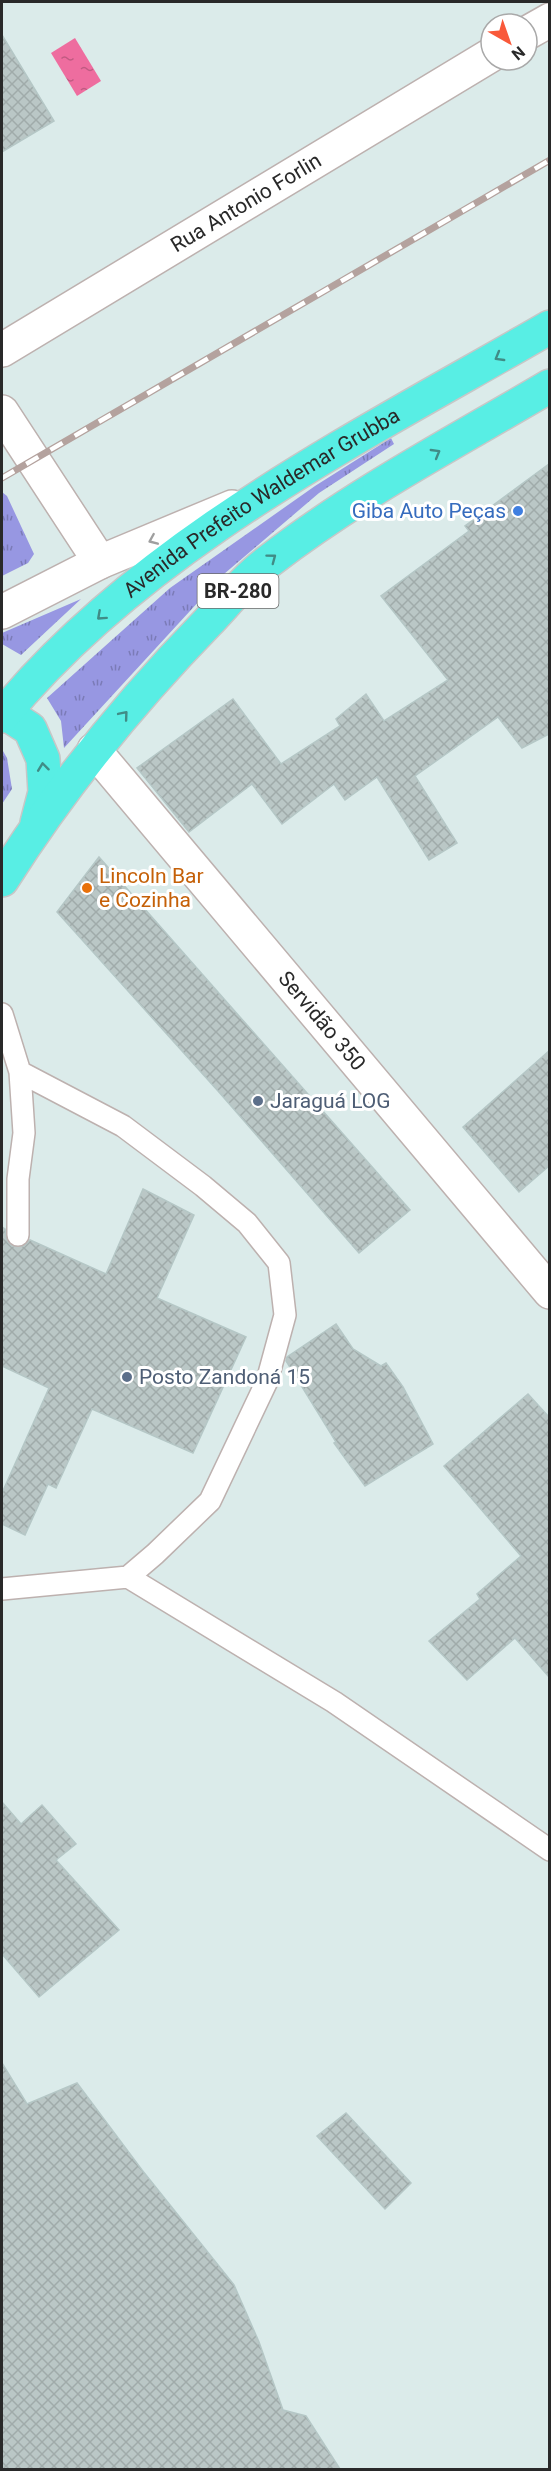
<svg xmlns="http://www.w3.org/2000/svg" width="551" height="2471" viewBox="0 0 551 2471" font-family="Roboto,sans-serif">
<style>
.grass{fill:url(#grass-tufts)}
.water{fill:url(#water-ripples)}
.building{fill:url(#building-cross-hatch);stroke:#b5c7c6;stroke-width:1.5}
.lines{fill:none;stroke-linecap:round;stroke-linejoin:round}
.service-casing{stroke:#bdb1af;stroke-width:24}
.minor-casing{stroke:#bdb1af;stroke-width:36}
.tertiary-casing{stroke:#bdb1af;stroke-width:36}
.trunk-casing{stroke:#c7c7c7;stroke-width:36}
.service{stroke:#fff;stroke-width:21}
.minor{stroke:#fff;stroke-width:33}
.tertiary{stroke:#fff;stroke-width:33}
.trunk{stroke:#58eee4;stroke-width:33}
.rail-casing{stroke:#b4a29e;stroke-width:7}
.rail{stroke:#fff;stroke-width:4.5;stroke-dasharray:14;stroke-linecap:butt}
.oneway{stroke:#408c86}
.oneway2{stroke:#9f9f9f}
.shop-dot{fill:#3f7fe0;stroke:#fff;stroke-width:2}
.food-dot{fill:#e8710a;stroke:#fff;stroke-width:2}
.service-dot{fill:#5c6f8a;stroke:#fff;stroke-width:2}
.labels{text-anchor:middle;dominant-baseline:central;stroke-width:6;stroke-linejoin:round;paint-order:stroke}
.shield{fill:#fff;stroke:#696969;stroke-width:1.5}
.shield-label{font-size:20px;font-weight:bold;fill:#292929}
.street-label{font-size:21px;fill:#292929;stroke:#fff}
.shop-label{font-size:21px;fill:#366cbe;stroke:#fff;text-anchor:end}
.food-label{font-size:21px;fill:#c56008;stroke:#fff;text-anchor:start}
.service-label{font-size:21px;fill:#4e5e75;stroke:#fff;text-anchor:start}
</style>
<defs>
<pattern id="grass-tufts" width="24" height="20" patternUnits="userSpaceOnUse" patternTransform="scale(1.5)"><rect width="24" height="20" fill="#9797e2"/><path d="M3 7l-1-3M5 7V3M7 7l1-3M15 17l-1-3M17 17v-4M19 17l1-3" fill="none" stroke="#7b7bb7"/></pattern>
<pattern id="water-ripples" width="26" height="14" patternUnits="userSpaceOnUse" patternTransform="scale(1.5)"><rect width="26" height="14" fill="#ee6d9f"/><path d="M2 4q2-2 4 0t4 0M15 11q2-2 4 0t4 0" fill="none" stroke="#c15a82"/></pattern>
<pattern id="building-cross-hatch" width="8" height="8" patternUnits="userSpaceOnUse" patternTransform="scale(1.5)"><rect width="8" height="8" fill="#bac7c6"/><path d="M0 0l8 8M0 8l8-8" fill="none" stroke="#a0abaa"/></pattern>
</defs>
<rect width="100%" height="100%" fill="#dbebea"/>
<path class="grass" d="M 391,438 L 394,444 L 319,493 L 224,574 L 64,748 L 61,721 L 47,698 L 170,588 L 315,486 Z
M 2,492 L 7,496 L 34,554 L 28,563 L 2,576 Z
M 81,599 L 21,655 L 2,644 L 2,633 Z
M 3,751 L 7,758 L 12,789 L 2,804 L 2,752 Z"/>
<path class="water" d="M 75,38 L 101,81 L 77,96 L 51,53 Z"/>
<path class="building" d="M 2,35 L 54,121 L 2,152 Z
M 549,464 L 549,734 L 522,748 L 498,717 L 415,776 L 457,843 L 429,860 L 377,777 L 345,800 L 334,784 L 282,824 L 252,784 L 189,832 L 137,768 L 233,699 L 281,764 L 340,726 L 336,719 L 366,694 L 384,721 L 448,680 L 381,596 L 469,531 L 465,526 Z
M 99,857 L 410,1210 L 359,1253 L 218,1091 L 57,912 Z
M 549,1051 L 549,1166 L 519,1192 L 463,1127 Z
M 143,1189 L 194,1215 L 157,1298 L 246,1337 L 193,1453 L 92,1409 L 56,1488 L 48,1484 L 25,1535 L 2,1524 L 2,1493 L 49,1388 L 2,1366 L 2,1227 L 5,1229 L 7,1241 L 12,1246 L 24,1246 L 30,1240 L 106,1274 Z
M 336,1324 L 353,1349 L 381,1366 L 386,1363 L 403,1387 L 433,1444 L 365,1486 L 334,1443 L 336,1442 L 286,1361 L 287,1357 Z
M 528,1394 L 549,1417 L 549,1677 L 515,1638 L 467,1680 L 429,1641 L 480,1599 L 477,1594 L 521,1556 L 444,1466 Z
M 2,1802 L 21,1824 L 42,1805 L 76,1844 L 56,1860 L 119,1930 L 39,1997 L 2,1954 Z
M 2,2063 L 27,2104 L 77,2083 L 142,2170 L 234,2285 L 259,2342 L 283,2410 L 306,2416 L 340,2469 L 2,2469 Z
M 346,2113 L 411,2183 L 385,2209 L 317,2136 Z"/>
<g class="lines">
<defs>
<path id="service" d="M 2,1014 L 20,1072 L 24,1133 L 18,1179 L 18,1235
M 128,1577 L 334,1702 L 550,1850
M 2,1589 L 128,1577 L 155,1554 L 210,1501 L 267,1381 L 285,1315 L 279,1263 L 247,1223 L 203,1186 L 123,1126 L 20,1072"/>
<g id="minor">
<path d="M 527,33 L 550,20"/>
<path id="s1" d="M 2,350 L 491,55"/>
<path d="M 2,412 L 100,562"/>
<path id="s2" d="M 94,750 L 550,1292"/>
</g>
<path id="tertiary" d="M 2,612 L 100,562 L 232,507"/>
<g id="trunk">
<path d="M 2,711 L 30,729 L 43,759 L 45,792 L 37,823"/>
<path id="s3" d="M 2,716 C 143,544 360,437 550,327"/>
<path d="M 2,880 C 61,787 131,701 208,622 C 227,602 246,578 269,561 C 356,494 455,442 550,386"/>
</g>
</defs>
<use href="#service" class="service-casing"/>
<use href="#minor" class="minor-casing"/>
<use href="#tertiary" class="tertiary-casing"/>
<use href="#trunk" class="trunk-casing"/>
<use href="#service" class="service"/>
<use href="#minor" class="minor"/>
<use href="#tertiary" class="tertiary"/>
<use href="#trunk" class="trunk"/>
<defs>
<path id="rail" d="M 2,478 L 550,160"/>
</defs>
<use href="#rail" class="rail-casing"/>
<use href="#rail" class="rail"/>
</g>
<defs><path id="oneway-chevron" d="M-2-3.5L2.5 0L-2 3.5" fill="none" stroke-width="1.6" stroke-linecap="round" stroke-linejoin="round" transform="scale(1.5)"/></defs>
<g class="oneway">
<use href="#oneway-chevron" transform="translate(499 357) rotate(150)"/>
<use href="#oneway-chevron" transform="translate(436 453) rotate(-30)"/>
<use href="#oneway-chevron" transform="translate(272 558) rotate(-37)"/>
<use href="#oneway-chevron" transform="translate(101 616) rotate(138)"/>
<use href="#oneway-chevron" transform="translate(124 715) rotate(-50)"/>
<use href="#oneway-chevron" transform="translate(43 767) rotate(-97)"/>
</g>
<use class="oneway2" href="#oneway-chevron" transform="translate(153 540) rotate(157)"/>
<circle class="shop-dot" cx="518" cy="511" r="6"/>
<circle class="food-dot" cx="87" cy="888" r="6"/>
<g class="service-dot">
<circle cx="258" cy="1101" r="6"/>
<circle cx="127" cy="1377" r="6"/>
</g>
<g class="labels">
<rect class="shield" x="197.5" y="574" width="81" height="34" rx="4.5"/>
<g class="shield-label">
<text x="238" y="591">BR-280</text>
</g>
<g class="street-label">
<text stroke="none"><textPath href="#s1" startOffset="285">Rua Antonio Forlin</textPath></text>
<text stroke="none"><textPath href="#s3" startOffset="338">Avenida Prefeito Waldemar Grubba</textPath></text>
<text stroke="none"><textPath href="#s2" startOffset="354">Servidão 350</textPath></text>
</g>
<g class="shop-label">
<text x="506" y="511">Giba Auto Peças</text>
</g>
<g class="food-label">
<text x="99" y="876">Lincoln Bar<tspan x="99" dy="24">e Cozinha</tspan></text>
</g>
<g class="service-label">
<text x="270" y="1101">Jaraguá LOG</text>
<text x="139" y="1377">Posto Zandoná 15</text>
</g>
</g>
<rect width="551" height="2471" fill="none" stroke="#292929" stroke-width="6"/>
<g transform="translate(509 42) rotate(140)"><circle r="28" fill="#ffffff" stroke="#a9a9a9" stroke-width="1.5"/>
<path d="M0-4.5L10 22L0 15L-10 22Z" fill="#f9593a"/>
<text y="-9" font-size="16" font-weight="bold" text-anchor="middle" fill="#292929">N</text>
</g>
</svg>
